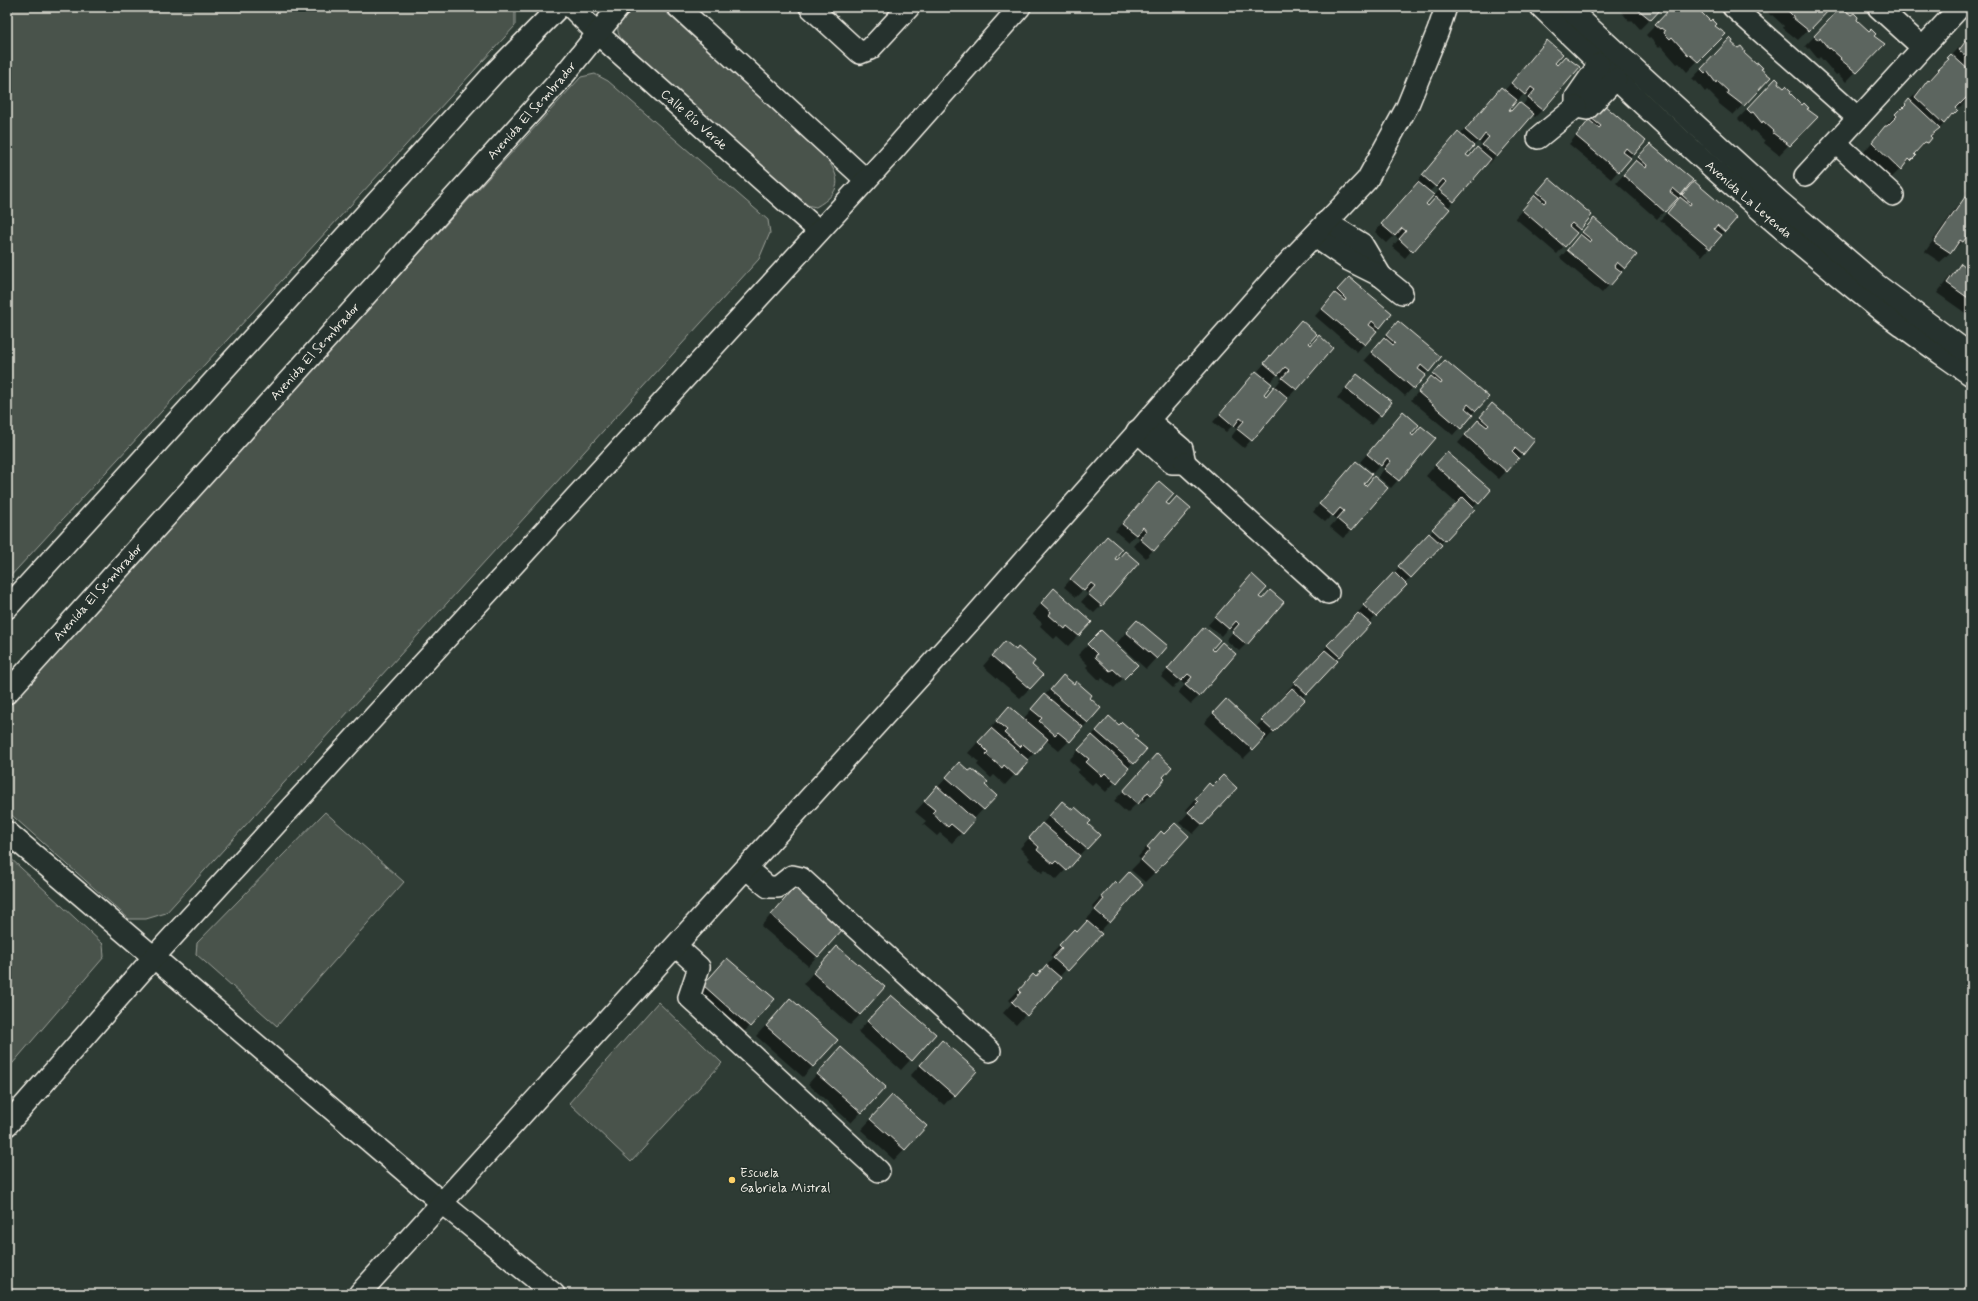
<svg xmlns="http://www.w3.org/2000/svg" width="1978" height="1301" viewBox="0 0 1978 1301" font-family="Mynerve,sans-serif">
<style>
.green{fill:#48524c;stroke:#9ea29a}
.shadow{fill:#0007;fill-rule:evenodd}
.building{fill:#5c655e;stroke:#f4f1e8}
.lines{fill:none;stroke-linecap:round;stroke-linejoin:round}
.minor-casing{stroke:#f4f1e8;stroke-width:24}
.minor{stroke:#26332d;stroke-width:21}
.poi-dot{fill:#ffd166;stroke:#26332d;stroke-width:1.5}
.labels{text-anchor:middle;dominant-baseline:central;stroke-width:3;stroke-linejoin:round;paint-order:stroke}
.street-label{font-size:13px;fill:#f4f1e8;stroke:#26332d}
.poi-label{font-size:13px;fill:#f4f1e8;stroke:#26332d;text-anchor:start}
</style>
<rect width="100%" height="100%" fill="#2e3b34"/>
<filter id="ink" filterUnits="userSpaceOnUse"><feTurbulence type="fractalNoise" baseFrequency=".025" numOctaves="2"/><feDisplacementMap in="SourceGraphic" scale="8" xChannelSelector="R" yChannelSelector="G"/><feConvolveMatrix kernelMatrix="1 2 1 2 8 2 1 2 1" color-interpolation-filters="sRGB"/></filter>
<g filter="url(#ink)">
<path class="green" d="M 15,7 L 515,7 L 515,26 L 7,580 L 7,16 Z
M 627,7 L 660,7 L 825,156 C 842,179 842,192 816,207 L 801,204 L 628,48 C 613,30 616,27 627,7 Z
M 595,74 L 608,81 L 768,220 L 770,233 L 759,259 L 166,913 L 146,919 L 129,919 L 7,811 L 7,704 L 581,77 Z
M 325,812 L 404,882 L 277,1026 L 196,954 L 197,943 Z
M 7,855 L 103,944 L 104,957 L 7,1070 Z
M 658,1002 L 722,1063 L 631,1162 L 569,1103 Z"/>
<path class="shadow" d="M 1617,7 L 1662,7 L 1640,29 L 1632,20 L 1630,22 Z
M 1673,7 L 1698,7 L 1697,9 L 1724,34 L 1687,72 L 1679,63 L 1677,64 L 1661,46 L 1659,48 L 1655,44 L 1655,42 L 1650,37 L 1649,38 L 1646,35 Z
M 1763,7 L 1831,7 L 1798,40 L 1783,28 L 1784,26 L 1772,15 L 1771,16 Z
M 1843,7 L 1883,44 L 1846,82 L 1838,74 L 1836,75 L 1820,57 L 1818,59 L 1809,48 L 1808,49 L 1805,46 Z
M 1971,35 L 1971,95 L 1960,107 L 1955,108 L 1957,110 L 1917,152 L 1915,151 L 1912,154 L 1914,156 L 1890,179 L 1863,153 L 1885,127 L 1890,129 L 1886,125 Z
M 1731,43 L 1770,77 L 1733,115 L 1718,103 L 1719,102 L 1707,90 L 1705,92 L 1696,81 L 1695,82 L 1692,79 L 1720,49 Z
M 1540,49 L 1557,66 L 1578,68 L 1542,110 L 1535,117 L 1532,115 L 1496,156 L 1489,164 L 1487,162 L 1405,258 L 1392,247 L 1399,239 L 1394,236 L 1387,243 L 1375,232 L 1451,141 L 1460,135 L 1494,96 L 1504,91 ZM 1524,94 L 1528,98 L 1522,106 L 1511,112 L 1508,110 ZM 1478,141 L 1482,145 L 1468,158 L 1465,155 ZM 1435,186 L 1439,190 L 1433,198 L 1434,199 L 1427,207 L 1424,204 L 1429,192 Z
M 1777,83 L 1816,117 L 1779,155 L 1764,143 L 1765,141 L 1753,130 L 1751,132 L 1742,121 L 1741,122 L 1738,119 L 1766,89 Z
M 1596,112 L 1633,154 L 1611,179 L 1569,144 Z
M 1650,145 L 1736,218 L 1702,256 L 1660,220 L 1676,203 L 1673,202 L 1657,219 L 1616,183 Z
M 1971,184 L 1971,197 L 1965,193 Z
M 1542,187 L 1579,229 L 1557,254 L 1515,218 Z
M 1965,199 L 1971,203 L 1971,229 L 1963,241 L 1940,262 L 1925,252 L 1955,209 Z
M 1587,227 L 1636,255 L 1602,293 L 1560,258 Z
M 1961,265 L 1971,272 L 1971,317 L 1937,293 L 1951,275 Z
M 1342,285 L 1379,327 L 1357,352 L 1315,316 Z
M 1398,322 L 1428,371 L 1405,396 L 1364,360 Z
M 1294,329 L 1310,346 L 1319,337 L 1332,348 L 1244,448 L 1231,437 L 1237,429 L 1233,425 L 1226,432 L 1213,422 L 1249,380 L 1266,397 L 1276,386 L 1282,378 L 1278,374 L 1270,382 L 1258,371 Z
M 1438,369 L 1487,397 L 1453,435 L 1411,400 Z
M 1357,375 L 1381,415 L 1371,425 L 1337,398 Z
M 1485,412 L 1522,454 L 1499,479 L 1458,443 Z
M 1396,420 L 1413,437 L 1434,439 L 1391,488 L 1378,477 L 1384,469 L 1380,465 L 1373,473 L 1360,462 Z
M 1437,463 L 1489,490 L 1302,698 L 1304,700 L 1264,742 L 1262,740 L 1243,759 L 1204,723 L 1216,710 L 1255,728 L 1287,695 L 1285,693 L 1319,657 L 1318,656 L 1457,504 L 1426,476 Z
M 1349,470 L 1362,484 L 1351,531 L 1343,538 L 1330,527 L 1337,519 L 1332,515 L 1325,522 L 1313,512 Z
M 1159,482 L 1165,503 L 1153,550 L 1146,558 L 1133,546 L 1140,538 L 1135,535 L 1128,542 L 1115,531 Z
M 1107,537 L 1113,559 L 1102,605 L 1094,613 L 1081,602 L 1088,594 L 1083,590 L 1076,597 L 1064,587 Z
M 1244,583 L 1261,600 L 1270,591 L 1246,644 L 1239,651 L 1226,640 L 1233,632 L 1228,628 L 1221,636 L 1208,625 Z
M 1054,590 L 1091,622 L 1068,646 L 1057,636 L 1054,639 L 1040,626 L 1042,623 L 1032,614 Z
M 1204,628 L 1210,650 L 1199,696 L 1191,704 L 1178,692 L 1185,685 L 1180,681 L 1173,688 L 1161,677 Z
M 1127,631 L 1166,647 L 1146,669 L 1117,643 Z
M 1101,632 L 1136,665 L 1114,688 L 1102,678 L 1100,681 L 1086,667 L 1088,665 L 1078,655 Z
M 995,652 L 1030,665 L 1030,688 L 1020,698 L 983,666 Z
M 1053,686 L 1088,722 L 1059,751 L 1047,741 L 1045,744 L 1043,743 L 1005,785 L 994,775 L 991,778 L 977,765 L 979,762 L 968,753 L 1000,717 L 1023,719 Z
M 1109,717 L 1145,749 L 1106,792 L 1095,782 L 1092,785 L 1077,772 L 1080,770 L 1069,760 Z
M 959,764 L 995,796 L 952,843 L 940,833 L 937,836 L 923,824 L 926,821 L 915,812 Z
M 1147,765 L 1151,794 L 1141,804 L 1138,802 L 1127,813 L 1114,801 Z
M 1199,795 L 1202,824 L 1193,834 L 1179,823 L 1189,812 L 1186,810 Z
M 1062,802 L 1087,824 L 1086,848 L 1056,880 L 1045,870 L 1042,873 L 1028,860 L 1030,858 L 1020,848 Z
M 1164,835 L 1155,872 L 1145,882 L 1131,870 L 1141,860 L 1138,857 L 1151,842 Z
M 1118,885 L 1142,885 L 1016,1025 L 1003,1013 L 1012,1003 L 1009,1000 L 1033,975 L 1035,978 L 1044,969 L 1053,958 L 1050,956 L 1064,941 L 1076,933 L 1087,922 L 1086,920 L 1095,910 L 1092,907 L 1105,892 Z
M 785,899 L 817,956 L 808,966 L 761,926 Z
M 827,957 L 860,1015 L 850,1025 L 803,984 Z
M 727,959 L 750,1026 L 740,1036 L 694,996 Z
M 790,999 L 836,1040 L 803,1077 L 756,1036 Z
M 881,1006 L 934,1034 L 901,1070 L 858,1032 Z
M 932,1052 L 975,1071 L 944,1105 L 910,1076 Z
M 831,1058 L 884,1087 L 851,1123 L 808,1084 Z
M 892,1096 L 926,1126 L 894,1160 L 861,1130 Z"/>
<path class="building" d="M 1635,7 L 1663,7 L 1651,20 Z
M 1672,7 L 1699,7 L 1698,9 L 1710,21 L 1712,19 L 1717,24 L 1715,26 L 1726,34 L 1698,62 L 1689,54 L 1688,55 L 1672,37 L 1670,39 L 1664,33 L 1665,31 L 1661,28 L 1660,29 L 1655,25 Z
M 1784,7 L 1832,7 L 1809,31 L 1793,18 L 1793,16 Z
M 1841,7 L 1845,7 L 1845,10 L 1851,15 L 1854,13 L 1858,17 L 1857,20 L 1869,31 L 1871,29 L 1876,34 L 1874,36 L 1885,44 L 1857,73 L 1840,59 L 1841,58 L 1830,48 L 1829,49 L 1820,38 L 1819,40 L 1814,36 Z
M 1971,34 L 1971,61 L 1959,50 Z
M 1730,38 L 1733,41 L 1732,43 L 1738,48 L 1741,46 L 1745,51 L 1744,53 L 1756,64 L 1758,63 L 1763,68 L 1761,69 L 1771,77 L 1744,106 L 1727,93 L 1728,91 L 1717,81 L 1716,83 L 1707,71 L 1705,73 L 1701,69 Z
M 1547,40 L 1563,54 L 1555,63 L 1557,65 L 1565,56 L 1580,67 L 1543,110 L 1528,98 L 1535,90 L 1531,87 L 1525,95 L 1511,83 Z
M 1951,54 L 1971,72 L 1971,97 L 1968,96 L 1956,108 L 1958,110 L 1953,115 L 1952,114 L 1944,124 L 1915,97 L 1928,80 L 1929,81 L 1939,70 L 1938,69 L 1949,59 L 1947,58 Z
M 1776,78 L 1779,81 L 1778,83 L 1784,88 L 1786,86 L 1791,91 L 1790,93 L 1802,105 L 1804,103 L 1809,108 L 1807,109 L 1818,117 L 1790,146 L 1773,133 L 1774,131 L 1763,121 L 1762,123 L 1753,112 L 1751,113 L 1747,109 Z
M 1501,87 L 1517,100 L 1509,110 L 1511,111 L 1519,102 L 1534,114 L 1497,157 L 1482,145 L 1489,137 L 1485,134 L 1479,142 L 1465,130 Z
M 1909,99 L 1940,128 L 1930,136 L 1932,138 L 1928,143 L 1925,142 L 1914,154 L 1916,156 L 1911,161 L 1909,159 L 1901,170 L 1872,142 L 1885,126 L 1887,126 L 1897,116 L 1895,114 L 1901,108 L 1902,109 L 1906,105 L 1905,104 Z
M 1603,104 L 1646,141 L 1634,155 L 1626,148 L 1623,152 L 1631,158 L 1619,172 L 1576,136 L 1589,120 L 1599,128 L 1601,126 L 1591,118 Z
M 1458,132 L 1474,146 L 1466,155 L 1469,157 L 1477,147 L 1491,159 L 1454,202 L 1439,190 L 1446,182 L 1443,179 L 1436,187 L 1422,175 Z
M 1650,144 L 1693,180 L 1681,195 L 1673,188 L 1670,192 L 1678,198 L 1665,212 L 1623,175 L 1636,160 L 1646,168 L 1647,165 L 1638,157 Z
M 1549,178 L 1592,215 L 1580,230 L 1572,223 L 1569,226 L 1577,233 L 1565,247 L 1522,210 L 1535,195 L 1544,203 L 1547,200 L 1537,192 Z
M 1694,181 L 1737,218 L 1725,232 L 1717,225 L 1714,229 L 1722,235 L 1710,249 L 1667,213 L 1680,197 L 1690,205 L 1691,203 L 1682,195 Z
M 1418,182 L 1434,195 L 1426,204 L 1428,206 L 1436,197 L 1450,209 L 1413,252 L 1399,239 L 1406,231 L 1402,228 L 1395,236 L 1381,224 Z
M 1965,197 L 1971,201 L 1971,231 L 1963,242 L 1960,240 L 1951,253 L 1934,242 Z
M 1594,218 L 1637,255 L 1625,269 L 1617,262 L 1614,266 L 1622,272 L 1610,286 L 1567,250 L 1580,234 L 1590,242 L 1592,240 L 1582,232 Z
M 1961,263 L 1971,271 L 1971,300 L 1947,283 Z
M 1349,277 L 1392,313 L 1380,328 L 1372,321 L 1369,325 L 1377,331 L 1365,345 L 1322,309 L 1335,293 L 1345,301 L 1346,299 L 1337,290 Z
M 1301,320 L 1317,334 L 1309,343 L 1311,345 L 1319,335 L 1333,348 L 1297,390 L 1282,378 L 1289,370 L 1285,367 L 1278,375 L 1264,363 Z
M 1398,321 L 1441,357 L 1429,372 L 1421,365 L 1418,369 L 1426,375 L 1414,389 L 1371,352 L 1384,337 L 1393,345 L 1395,343 L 1386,335 Z
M 1445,360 L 1489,397 L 1476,411 L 1468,404 L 1465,408 L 1473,415 L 1461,429 L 1418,392 L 1431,376 L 1441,384 L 1442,382 L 1433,374 Z
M 1256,371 L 1272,384 L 1264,394 L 1266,396 L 1274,386 L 1288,398 L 1252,441 L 1237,429 L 1244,421 L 1240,418 L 1234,426 L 1220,414 Z
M 1357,374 L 1392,402 L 1381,416 L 1346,388 Z
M 1492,403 L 1535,440 L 1523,455 L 1515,448 L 1512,451 L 1519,458 L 1507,472 L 1465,435 L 1478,420 L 1487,427 L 1489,425 L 1480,417 Z
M 1403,411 L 1419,425 L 1411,434 L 1413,436 L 1421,426 L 1436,438 L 1399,481 L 1384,469 L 1391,461 L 1387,458 L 1381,466 L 1367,454 Z
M 1447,452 L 1491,490 L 1479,504 L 1435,465 Z
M 1356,461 L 1372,474 L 1364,484 L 1366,486 L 1374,476 L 1388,488 L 1351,531 L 1337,519 L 1344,511 L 1340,508 L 1333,516 L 1319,504 Z
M 1159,481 L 1174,494 L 1166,503 L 1169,505 L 1177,496 L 1191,508 L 1154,551 L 1140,539 L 1146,531 L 1143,527 L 1136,535 L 1122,524 Z
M 1463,497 L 1475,509 L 1445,541 L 1432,529 Z
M 1429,533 L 1442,545 L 1411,578 L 1398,566 Z
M 1107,536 L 1122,549 L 1115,559 L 1117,560 L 1125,551 L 1139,563 L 1102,606 L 1088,594 L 1095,586 L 1091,583 L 1084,591 L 1070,579 Z
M 1394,572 L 1407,585 L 1376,617 L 1363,605 Z
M 1252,574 L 1267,588 L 1259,597 L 1262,599 L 1270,590 L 1284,602 L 1247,645 L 1232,632 L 1239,624 L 1236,621 L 1229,629 L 1215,617 Z
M 1054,588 L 1092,622 L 1079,636 L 1067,626 L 1065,629 L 1049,615 L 1051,612 L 1041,603 Z
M 1358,613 L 1371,624 L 1340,657 L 1327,645 Z
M 1137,620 L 1168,646 L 1157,659 L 1126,632 Z
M 1204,627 L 1220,640 L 1212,649 L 1214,651 L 1222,642 L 1236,654 L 1199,697 L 1185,685 L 1192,677 L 1188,674 L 1181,681 L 1167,669 Z
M 1101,630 L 1138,665 L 1124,679 L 1113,669 L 1110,671 L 1095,657 L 1097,654 L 1087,644 Z
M 1005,641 L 1016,650 L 1018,647 L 1035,661 L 1032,665 L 1043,675 L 1030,689 L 992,656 Z
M 1325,650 L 1338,661 L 1307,694 L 1294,682 Z
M 1063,675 L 1074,684 L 1076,681 L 1092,695 L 1090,698 L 1101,708 L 1088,723 L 1050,690 Z
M 1292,688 L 1305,700 L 1274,732 L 1261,720 Z
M 1044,694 L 1083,727 L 1070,742 L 1058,732 L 1055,735 L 1039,721 L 1042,718 L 1031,709 Z
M 1226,699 L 1266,736 L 1253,750 L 1213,713 Z
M 1009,706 L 1048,739 L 1035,754 L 1023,744 L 1020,747 L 1004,733 L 1007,730 L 996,721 Z
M 1109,716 L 1119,725 L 1122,722 L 1138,736 L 1135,739 L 1147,749 L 1134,764 L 1096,731 Z
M 991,728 L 1029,761 L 1016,776 L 1004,765 L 1002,768 L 986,754 L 988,752 L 978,742 Z
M 1092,735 L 1129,768 L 1117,783 L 1105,773 L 1102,776 L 1086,762 L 1089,759 L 1078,750 Z
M 1157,753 L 1172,767 L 1163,777 L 1165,779 L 1151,795 L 1148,792 L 1138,804 L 1123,791 Z
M 959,762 L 969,771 L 972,769 L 988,782 L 985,785 L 997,796 L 984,810 L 946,777 Z
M 1223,775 L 1237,788 L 1203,825 L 1188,812 L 1198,802 L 1195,799 L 1209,783 L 1212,786 Z
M 937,786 L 975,820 L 963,834 L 951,824 L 948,827 L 932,813 L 935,810 L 924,801 Z
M 1062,801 L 1073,810 L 1075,807 L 1091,821 L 1088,824 L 1100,835 L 1087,849 L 1049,816 Z
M 1042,823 L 1080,856 L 1067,871 L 1056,861 L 1053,864 L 1037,850 L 1039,847 L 1029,838 Z
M 1175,823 L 1189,836 L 1155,873 L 1141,860 L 1150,849 L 1147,847 L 1161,831 L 1164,834 Z
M 1129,872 L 1143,885 L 1110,923 L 1095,910 L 1104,899 L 1101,897 L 1115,881 L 1118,884 Z
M 795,887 L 843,929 L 818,957 L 771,915 Z
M 1087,921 L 1102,934 L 1068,971 L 1053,958 L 1062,948 L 1059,945 L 1074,929 L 1077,932 Z
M 837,946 L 885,987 L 860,1015 L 813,973 Z
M 727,958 L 775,999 L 750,1027 L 703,985 Z
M 1046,965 L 1061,978 L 1027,1016 L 1012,1002 L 1021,992 L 1019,990 L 1033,974 L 1036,977 Z
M 891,995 L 936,1034 L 912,1061 L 867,1021 Z
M 790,998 L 838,1040 L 813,1067 L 766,1026 Z
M 942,1040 L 977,1071 L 955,1096 L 920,1065 Z
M 841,1047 L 886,1087 L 862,1113 L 817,1074 Z
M 892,1095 L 927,1126 L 905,1150 L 870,1119 Z"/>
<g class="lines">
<defs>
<g id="minor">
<path id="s1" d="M 571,7 L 598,34 L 819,231"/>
<path d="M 678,7 L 866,180"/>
<path d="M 810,7 L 860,53 L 870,49 L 909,7"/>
<path id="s2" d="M 1541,7 C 1648,112 1760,214 1878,308 C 1908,331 1940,353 1971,375"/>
<path d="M 1567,7 L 1779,201 L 1877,285 L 1971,355"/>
<path d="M 1733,7 L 1858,118"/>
<path d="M 1878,7 L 1922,47"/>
<path d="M 1599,64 L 1576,97 L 1576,107 L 1587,109 L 1616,79"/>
<path d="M 1538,138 L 1576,107"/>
<path d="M 1836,143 L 1893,195"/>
<path d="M 1805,176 L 1960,7"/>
<path d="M 1326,222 L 1362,244 L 1381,276"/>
<path d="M 1314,236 L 1349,260 L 1381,276 L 1402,293"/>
<path d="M 1137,431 L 1172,463 L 1185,463 L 1182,449 L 1148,420"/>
<path d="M 1185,463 L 1328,593"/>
<path d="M 7,608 L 495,72 L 559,7"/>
<path id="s3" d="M 7,693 L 560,80 L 619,7"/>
<path d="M 7,832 L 442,1203 L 554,1294"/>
<path d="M 747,869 L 768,887 L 778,887 L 792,876 L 801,878 L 990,1051"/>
<path d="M 676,946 L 699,967 L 689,997 L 879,1171"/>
<path d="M 7,1125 L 154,957 L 892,152 L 1020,7"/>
<path d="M 359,1294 L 974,617 L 1280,271 L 1367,180 L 1407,107 L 1438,31 L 1446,7"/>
</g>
</defs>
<use href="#minor" class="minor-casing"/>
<use href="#minor" class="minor"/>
</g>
</g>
<circle class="poi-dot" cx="732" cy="1180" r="4"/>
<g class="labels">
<g class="street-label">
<text stroke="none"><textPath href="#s3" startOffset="784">Avenida El Sembrador</textPath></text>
<text stroke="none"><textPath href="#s1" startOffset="167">Calle Río Verde</textPath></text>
<text stroke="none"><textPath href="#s2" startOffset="283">Avenida La Leyenda</textPath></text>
<text stroke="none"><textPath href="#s3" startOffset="460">Avenida El Sembrador</textPath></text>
<text stroke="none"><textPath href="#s3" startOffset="136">Avenida El Sembrador</textPath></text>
</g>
<g class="poi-label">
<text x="740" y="1173">Escuela<tspan x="740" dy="15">Gabriela Mistral</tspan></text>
</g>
</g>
<rect width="1978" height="1301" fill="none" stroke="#26332d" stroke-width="24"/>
<rect x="12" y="12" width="1954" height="1277" fill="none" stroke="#f4f1e8" stroke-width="1.5" filter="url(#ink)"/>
</svg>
